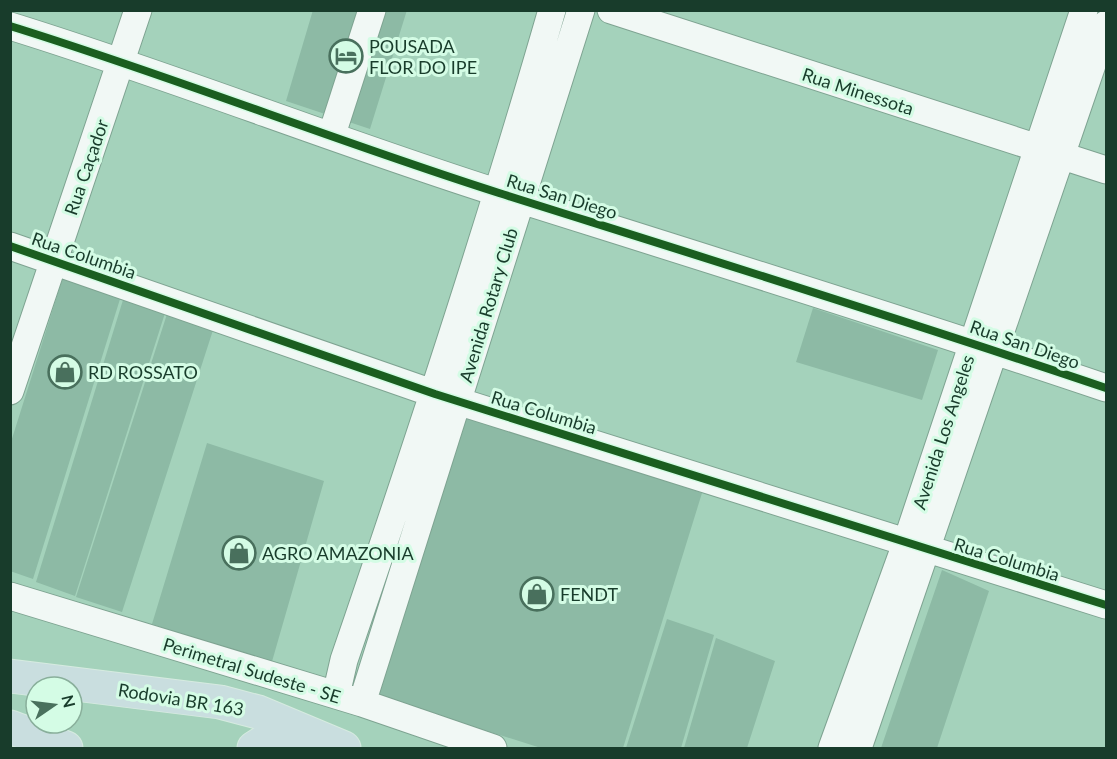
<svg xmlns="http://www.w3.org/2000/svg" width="1117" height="759" viewBox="0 0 1117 759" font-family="Lato,sans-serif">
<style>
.building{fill:#8dbaa5}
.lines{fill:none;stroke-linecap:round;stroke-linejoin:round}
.minor-casing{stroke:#7ea391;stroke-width:29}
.highway-casing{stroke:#d6ebe0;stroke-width:35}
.minor{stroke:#f1f8f5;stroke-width:27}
.highway{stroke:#c9dedf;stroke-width:33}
.cycleway-casing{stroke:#d4fce5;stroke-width:11}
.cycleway{stroke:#1b5e20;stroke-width:8}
.labels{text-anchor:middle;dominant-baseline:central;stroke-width:6;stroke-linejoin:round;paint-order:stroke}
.poi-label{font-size:18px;fill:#183c2b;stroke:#d4fce5;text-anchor:start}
.street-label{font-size:18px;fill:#183c2b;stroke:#d4fce5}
</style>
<rect width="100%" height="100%" fill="#a4d2bb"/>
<path class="building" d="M 313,10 L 407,10 L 370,129 L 286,101 Z
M 63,277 L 120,299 L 33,579 L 10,571 L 10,445 Z
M 123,300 L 165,313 L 75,596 L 36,582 Z
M 813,308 L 938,350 L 922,400 L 796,362 Z
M 167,314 L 214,327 L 122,612 L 76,597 Z
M 464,414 L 702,493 L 623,748 L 541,748 L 370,694 Z
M 207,443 L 324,481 L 271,665 L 152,624 Z
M 942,570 L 989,591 L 937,748 L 881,748 Z
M 667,619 L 714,635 L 681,748 L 626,748 Z
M 716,638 L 775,661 L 747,748 L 684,748 Z"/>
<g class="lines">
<defs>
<path id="minor" d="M 611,10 L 1106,170
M 10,26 C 175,77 335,141 499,193 C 702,257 905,320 1106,388
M 332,134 L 372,10
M 10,246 L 435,394 L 1106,605
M 10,391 L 138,10
M 10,596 L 362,703 L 493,748
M 336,695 L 344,660 C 418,444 489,229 552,10
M 362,703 L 581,10
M 832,748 L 907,541 L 1084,10
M 858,748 L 1106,24"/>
<path id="highway" d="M 10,676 L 220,702 L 258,712 L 344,748
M 10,727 L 66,748
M 254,748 L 270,738 L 310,738"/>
</defs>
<use href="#minor" class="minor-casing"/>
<use href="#highway" class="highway-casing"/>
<use href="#minor" class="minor"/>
<use href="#highway" class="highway"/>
<defs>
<path id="cycleway" d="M 10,26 C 175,77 335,141 499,193 C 702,257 905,320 1106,388
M 10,246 L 435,394 L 1106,605"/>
</defs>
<use href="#cycleway" class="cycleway-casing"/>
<use href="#cycleway" class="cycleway"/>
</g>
<defs>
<symbol id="hotel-ring" viewBox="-11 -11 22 22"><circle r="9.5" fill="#d4fce5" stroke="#49705d" stroke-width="1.5"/><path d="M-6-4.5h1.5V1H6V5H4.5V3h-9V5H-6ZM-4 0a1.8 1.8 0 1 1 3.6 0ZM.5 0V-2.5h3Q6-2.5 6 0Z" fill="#49705d"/></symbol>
<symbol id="shop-ring" viewBox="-11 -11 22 22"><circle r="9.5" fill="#d4fce5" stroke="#49705d" stroke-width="1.5"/><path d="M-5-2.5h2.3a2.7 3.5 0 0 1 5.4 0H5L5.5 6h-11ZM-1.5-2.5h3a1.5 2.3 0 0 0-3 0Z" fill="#49705d"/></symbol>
</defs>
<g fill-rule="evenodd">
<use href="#hotel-ring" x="327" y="37" width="38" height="38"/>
<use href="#shop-ring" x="46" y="353" width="38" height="38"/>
<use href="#shop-ring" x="220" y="534" width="38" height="38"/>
<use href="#shop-ring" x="518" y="575" width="38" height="38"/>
</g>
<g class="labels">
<g class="poi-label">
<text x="369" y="46">POUSADA<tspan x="369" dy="21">FLOR DO IPE</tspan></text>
<text x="88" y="372">RD ROSSATO</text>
<text x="262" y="553">AGRO AMAZONIA</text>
<text x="560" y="594">FENDT</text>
</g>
<g class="street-label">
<text transform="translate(858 91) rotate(18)">Rua Minessota</text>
<text transform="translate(86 167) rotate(-71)">Rua Caçador</text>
<text transform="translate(562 196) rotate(17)">Rua San Diego</text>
<text transform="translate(84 255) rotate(19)">Rua Columbia</text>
<text transform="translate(488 305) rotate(-73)">Avenida Rotary Club</text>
<text transform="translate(1025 344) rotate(19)">Rua San Diego</text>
<text transform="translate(544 412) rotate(17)">Rua Columbia</text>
<text transform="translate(943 432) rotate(-72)">Avenida Los Angeles</text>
<text transform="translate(1007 559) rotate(17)">Rua Columbia</text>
<text transform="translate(252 670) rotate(17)">Perimetral Sudeste - SE</text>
<text transform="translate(181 699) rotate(9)">Rodovia BR 163</text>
</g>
</g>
<rect width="1117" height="759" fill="none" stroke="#183c2b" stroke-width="24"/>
<g transform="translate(54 705) rotate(76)"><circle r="28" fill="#d4fce5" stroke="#89af9b" stroke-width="1.5"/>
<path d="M0-4.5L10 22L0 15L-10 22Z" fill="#49705d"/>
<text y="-9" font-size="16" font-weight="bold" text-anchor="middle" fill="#183c2b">N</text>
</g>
</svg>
